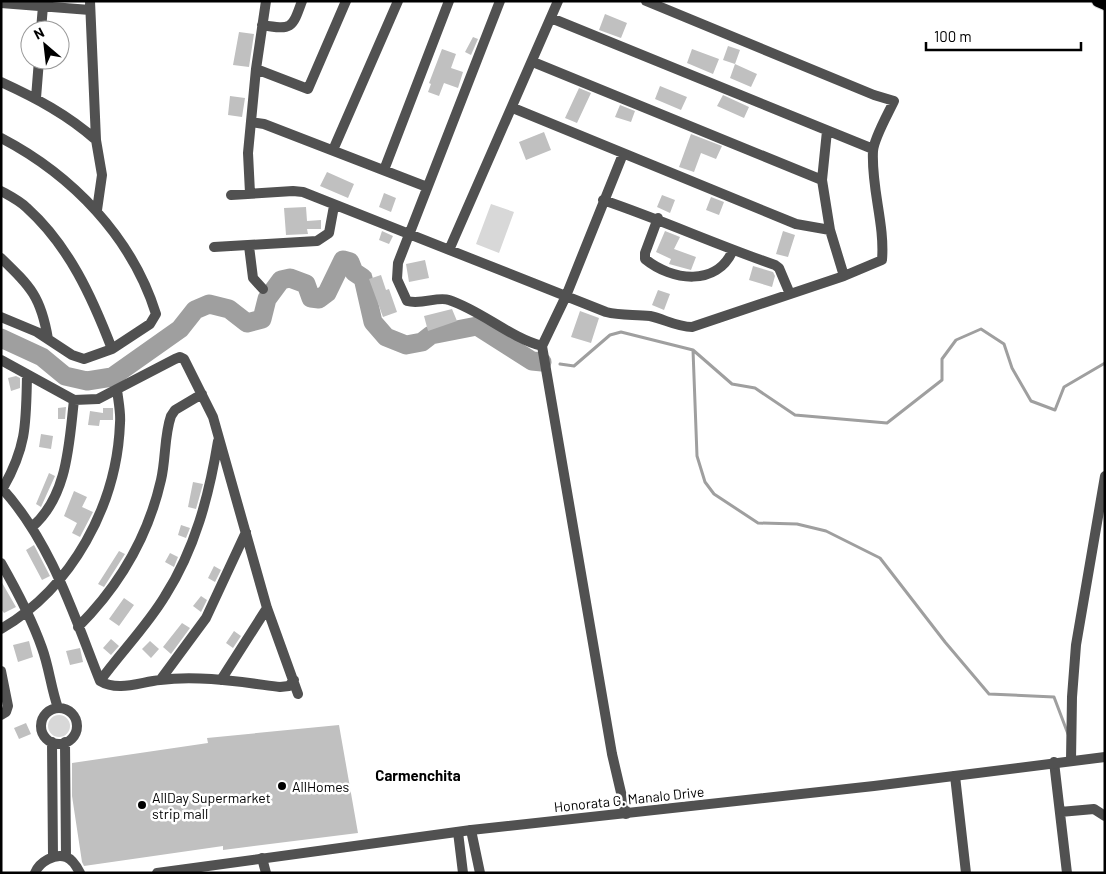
<svg xmlns="http://www.w3.org/2000/svg" width="1106" height="874" viewBox="0 0 1106 874" font-family="Barlow,sans-serif">
<style>
.green{fill:#d8d8d8}
.lines{fill:none;stroke-linecap:round;stroke-linejoin:round}
.stream{stroke:#9f9f9f;stroke-width:3}
.river{stroke:#9f9f9f;stroke-width:19}
.building{fill:#c0c0c0}
.primary-casing{stroke:#dbdbdb;stroke-width:14}
.minor{stroke:#515151;stroke-width:10}
.tertiary{stroke:#515151;stroke-width:10}
.primary{stroke:#000;stroke-width:12}
.poi-dot{fill:#000;stroke:#fff;stroke-width:2}
.labels{text-anchor:middle;dominant-baseline:central;stroke-width:5;stroke-linejoin:round;paint-order:stroke}
.poi-label{font-size:14px;fill:#000;stroke:#fff;text-anchor:start}
.street-label{font-size:14px;fill:#000;stroke:#fff}
.neighbourhood-label{font-size:15px;font-weight:bold;fill:#000;stroke:#fff}
</style>
<rect width="100%" height="100%" fill="#fff"/>
<path class="green" d="M 491,204 L 514,212 L 499,253 L 476,244 Z
M48 726a11 11 0 1 1 22 0a11 11 0 1 1-22 0Z"/>
<g class="lines">
<path class="stream" d="M 693,350 L 697,456 L 705,482 L 714,494 L 758,523 L 797,524 L 826,531 L 880,558 L 945,642 L 989,694 L 1054,697 L 1068,734
M 560,364 L 574,366 L 610,335 L 621,332 L 693,350 L 732,384 L 755,388 L 795,415 L 887,423 L 942,380 L 942,359 L 956,340 L 981,329 L 1004,344 L 1012,368 L 1031,401 L 1055,410 L 1064,387 L 1105,363"/>
<path class="river" d="M 1,338 L 42,357 L 65,376 L 87,381 L 112,377 L 180,329 L 195,310 L 209,304 L 229,309 L 247,323 L 262,319 L 267,299 L 281,280 L 290,278 L 306,284 L 311,298 L 319,299 L 327,293 L 343,260 L 350,262 L 354,272 L 363,278 L 373,322 L 386,337 L 406,345 L 422,342 L 431,335 L 477,326 L 532,361 L 542,362"/>
</g>
<path class="building" d="M 605,14 L 627,23 L 621,38 L 599,30 Z
M 239,32 L 254,34 L 249,67 L 233,65 Z
M 473,37 L 478,39 L 471,55 L 465,52 Z
M 728,46 L 740,50 L 735,64 L 723,60 Z
M 442,49 L 456,54 L 451,68 L 463,72 L 458,88 L 444,83 L 439,96 L 428,92 L 431,84 L 429,83 Z
M 692,49 L 719,59 L 713,74 L 687,63 Z
M 735,64 L 757,74 L 751,87 L 730,78 Z
M 660,86 L 687,97 L 681,110 L 655,99 Z
M 579,88 L 591,93 L 577,123 L 565,118 Z
M 723,95 L 749,107 L 744,118 L 717,106 Z
M 230,96 L 245,98 L 242,117 L 228,115 Z
M 620,105 L 635,111 L 631,122 L 615,117 Z
M 544,132 L 551,150 L 526,160 L 519,142 Z
M 691,134 L 722,146 L 716,159 L 701,153 L 694,172 L 679,167 Z
M 327,172 L 354,184 L 348,198 L 320,186 Z
M 384,193 L 396,198 L 391,212 L 379,207 Z
M 662,195 L 675,200 L 670,213 L 657,207 Z
M 711,197 L 724,202 L 719,215 L 706,210 Z
M 306,207 L 307,221 L 321,220 L 321,229 L 307,229 L 308,234 L 286,235 L 284,208 Z
M 382,231 L 393,236 L 389,244 L 379,240 Z
M 665,231 L 680,237 L 674,249 L 696,257 L 691,270 L 669,264 L 671,259 L 656,252 Z
M 783,231 L 795,235 L 788,257 L 776,254 Z
M 425,260 L 429,278 L 409,282 L 406,264 Z
M 753,266 L 773,272 L 775,276 L 772,287 L 749,280 Z
M 381,275 L 386,290 L 389,289 L 397,312 L 383,317 L 369,279 Z
M 658,290 L 670,294 L 664,310 L 652,305 Z
M 452,309 L 457,321 L 428,331 L 424,316 Z
M 580,311 L 599,318 L 591,343 L 571,337 Z
M 16,376 L 20,378 L 20,388 L 11,391 L 8,378 Z
M 66,407 L 65,419 L 58,419 L 58,408 Z
M 103,408 L 113,408 L 113,420 L 100,420 L 99,426 L 88,425 L 90,411 L 103,413 Z
M 41,434 L 53,436 L 51,449 L 39,447 Z
M 49,473 L 55,476 L 41,507 L 36,504 Z
M 193,482 L 203,484 L 196,509 L 188,507 Z
M 74,491 L 87,497 L 82,507 L 93,512 L 80,537 L 72,533 L 77,523 L 64,516 Z
M 181,525 L 190,528 L 186,538 L 178,535 Z
M 34,545 L 50,576 L 42,580 L 26,550 Z
M 119,551 L 125,554 L 104,587 L 98,584 Z
M 170,553 L 178,557 L 174,567 L 165,562 Z
M 214,566 L 221,570 L 215,582 L 208,578 Z
M 1,581 L 16,607 L 4,613 L 1,609 Z
M 201,596 L 207,600 L 201,612 L 193,606 Z
M 124,598 L 134,605 L 119,626 L 109,619 Z
M 182,623 L 190,628 L 171,654 L 163,647 Z
M 234,631 L 241,636 L 233,648 L 226,643 Z
M 111,639 L 119,646 L 111,655 L 103,648 Z
M 29,641 L 33,657 L 18,662 L 13,645 Z
M 150,641 L 159,649 L 151,658 L 142,649 Z
M 80,648 L 83,662 L 70,665 L 66,651 Z
M 26,723 L 31,734 L 19,739 L 14,728 Z
M 339,725 L 358,833 L 223,850 L 223,846 L 84,866 L 82,862 L 72,796 L 72,763 L 208,743 L 207,738 Z"/>
<g class="lines">
<defs>
<path id="primary" d="M 1098,1 L 1105,4"/>
</defs>
<use href="#primary" class="primary-casing"/>
<path class="minor" d="M 90,1 L 96,140 L 102,175 L 97,210
M 500,1 L 398,263 L 397,279 L 407,301 C 422,305 438,296 449,300 C 482,311 509,337 542,346
M 1,3 L 90,10
M 551,18 L 873,149
M 262,25 C 292,30 292,29 302,1
M 41,30 L 43,6
M 533,62 L 822,180
M 256,69 L 308,89 L 346,1
M 1,82 C 36,98 68,115 96,140
M 36,98 L 39,60
M 513,108 L 796,224 L 830,230
M 251,122 L 264,124 L 427,187
M 827,131 L 822,180 L 830,230 L 844,276
M 1,138 C 72,175 132,237 156,314 L 150,324 L 112,349 L 84,359 L 72,355 L 37,332 L 1,317
M 333,150 L 398,1
M 623,154 L 566,296 L 542,346 L 612,754 L 626,814
M 384,170 L 449,1
M 1,191 C 10,196 20,201 27,208 C 69,246 92,297 112,349
M 250,193 L 248,153 L 256,69 L 266,1
M 231,195 L 293,191 L 303,192 L 606,312 C 621,316 635,314 650,316 C 664,319 677,327 692,327 L 844,276 L 882,260 C 885,224 871,188 873,151 C 874,138 888,114 894,101 L 874,95 L 646,1
M 603,200 C 662,220 717,245 775,265 L 779,268 L 790,294
M 658,218 L 645,253 L 645,259 C 672,281 717,287 733,250
M 249,246 L 253,278 L 263,289
M 214,247 L 317,241 L 329,233 L 334,206
M 449,250 L 558,1
M 1,258 C 31,287 41,297 48,339
M 1,360 L 74,400 L 98,399 L 175,359 L 180,357 L 184,359 L 213,417 L 267,608 L 298,694
M 1,487 C 51,542 73,613 100,681 C 118,692 140,682 160,680 C 199,675 240,682 280,687 L 289,686 L 294,680
M 3,488 C 27,446 26,423 27,375
M 32,527 C 68,496 69,443 74,400
M 1,563 C 17,591 31,617 42,648 C 49,667 51,688 58,708
M 78,627 C 120,585 148,537 161,480 C 166,459 164,436 171,416 L 175,410 L 202,394
M 1,629 C 72,588 117,505 120,423 C 121,412 118,400 117,389
M 1,671 L 8,706 L 6,712 L 1,715
M 161,679 L 206,618 L 246,532
M 221,680 L 267,608
M 100,681 C 121,652 147,626 165,596 C 195,549 209,496 218,441
M41 726a18 18 0 1 1 36 0a18 18 0 1 1-36 0Z
M 52,742 L 53,857
M 65,742 L 66,857
M 1071,760 L 1072,697 L 1076,645 L 1105,476
M 1054,762 L 1067,873
M 955,776 L 966,873
M 1060,812 L 1094,809 L 1105,816
M 471,830 L 480,873
M 458,832 L 463,873
M 262,858 L 266,873
M 35,873 C 39,862 55,853 66,857 C 72,859 77,867 80,873"/>
<path class="tertiary" d="M 157,873 L 471,830 L 874,786 L 1105,757"/>
<use href="#primary" class="primary"/>
</g>
<g class="poi-dot">
<circle cx="282" cy="786" r="5"/>
<circle cx="142" cy="805" r="5"/>
</g>
<g class="labels">
<g class="poi-label">
<text x="292" y="786">AllHomes</text>
<text x="152" y="797">AllDay Supermarket<tspan x="152" dy="16">strip mall</tspan></text>
</g>
<g class="street-label">
<text transform="translate(629 799) rotate(-6)">Honorata G. Manalo Drive</text>
</g>
<g class="neighbourhood-label">
<text x="418" y="775">Carmenchita</text>
</g>
</g>
<rect width="1106" height="874" fill="none" stroke="#000000" stroke-width="5"/>
<g transform="translate(45 45) rotate(332)"><circle r="24" fill="#ffffff" stroke="#999999"/>
<path d="M0-4L9 19L0 12L-9 19Z" fill="#000000"/>
<text y="-8" font-size="14" font-weight="bold" text-anchor="middle" fill="#000000">N</text>
</g>
<path d="M926 42v8h155v-8" fill="none" stroke="#000000" stroke-width="2.5"/>
<text x="934" y="42" font-size="15" fill="#000000" stroke="#ffffff" stroke-width="4" paint-order="stroke">100 m</text>
</svg>
